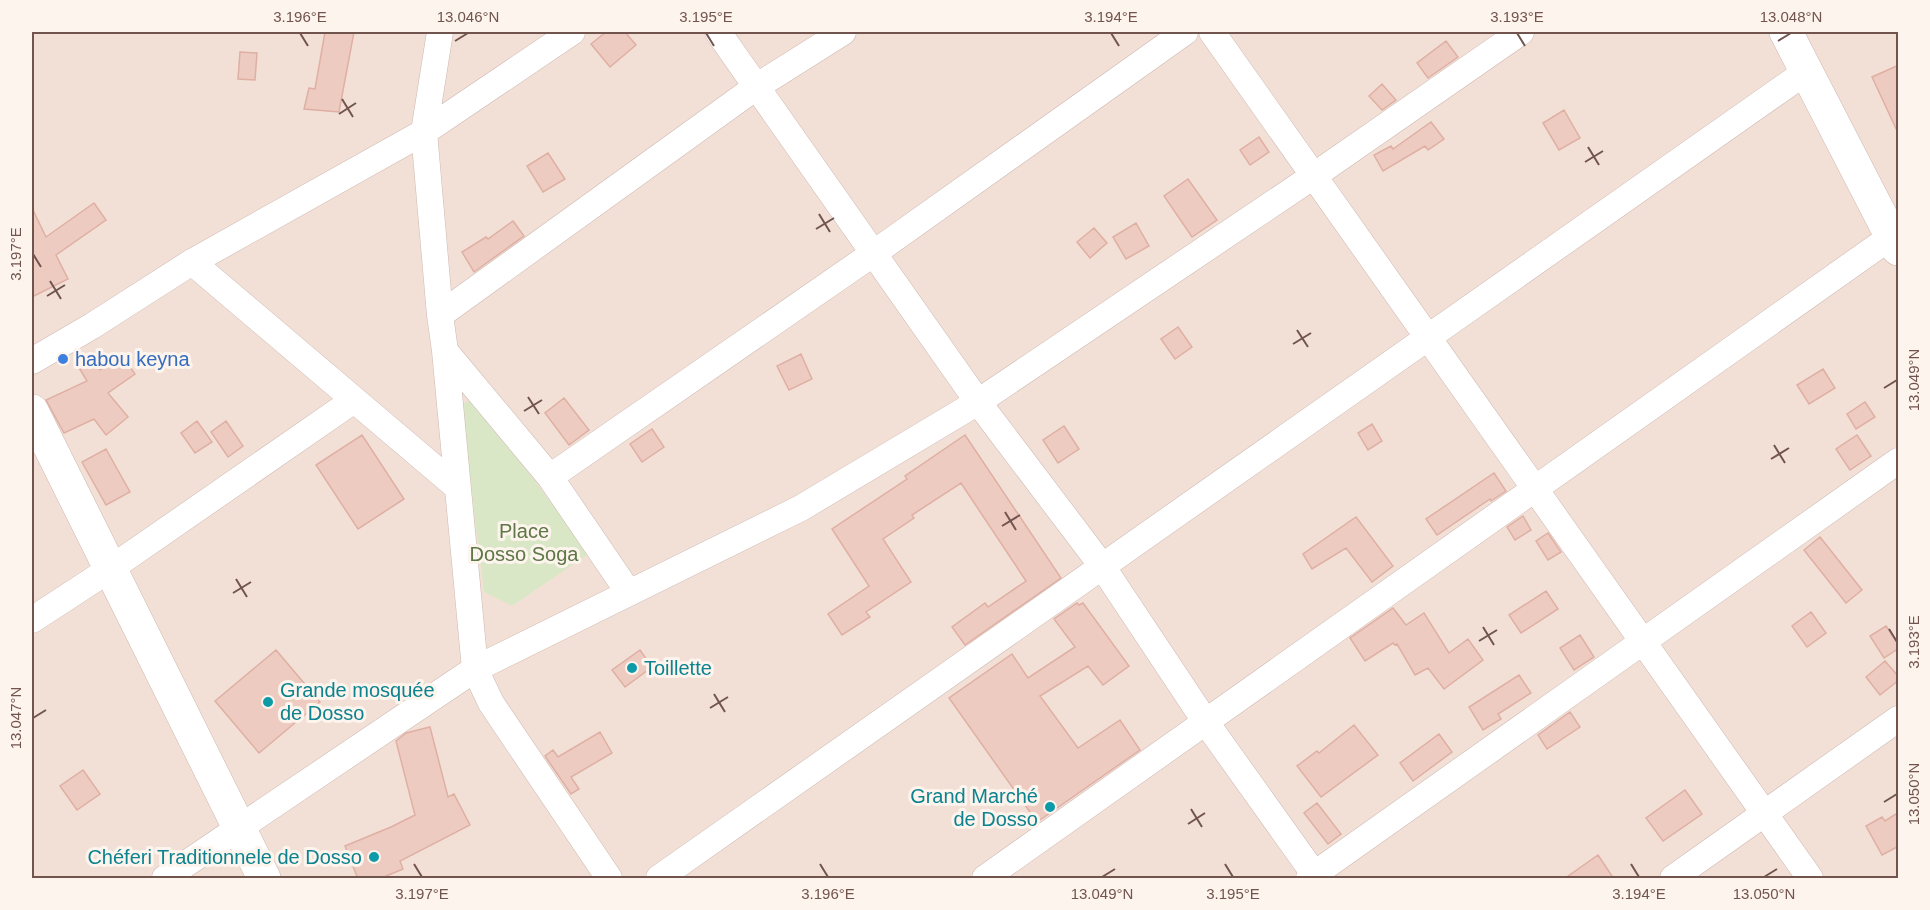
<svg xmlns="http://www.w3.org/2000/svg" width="1930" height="910" viewBox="0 0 1930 910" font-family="Helvetica,sans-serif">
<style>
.residential{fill:#f2e0d6}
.green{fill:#dae7c7}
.building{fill:#eecbc1;stroke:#dfafa3;stroke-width:1.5}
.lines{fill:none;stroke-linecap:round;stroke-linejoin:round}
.street-casing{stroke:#ceb8b1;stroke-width:27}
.secondary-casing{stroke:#d0b7af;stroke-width:34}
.street{stroke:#fff;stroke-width:26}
.secondary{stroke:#fff;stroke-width:33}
.ticks{fill:none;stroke:#72544e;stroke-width:2}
.shop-dot{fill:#3f7fe0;stroke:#fdf4ed;stroke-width:2}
.culture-dot{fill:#0f9aa8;stroke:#fdf4ed;stroke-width:2}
.labels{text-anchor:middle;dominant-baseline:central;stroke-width:6;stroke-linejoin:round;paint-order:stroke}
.shop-label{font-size:20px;fill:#366cbe;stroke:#fdf4ed;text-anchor:start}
.park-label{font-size:20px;fill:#5e7746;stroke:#fdf4ed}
.culture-label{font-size:20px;fill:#0d838f;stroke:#fdf4ed;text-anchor:start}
.neatline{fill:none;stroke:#72544e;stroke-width:2}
.ticks-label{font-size:15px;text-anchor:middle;fill:#72544e}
</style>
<rect width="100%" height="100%" fill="#fbefe7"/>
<path class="residential" d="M 32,32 L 1898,32 L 1898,878 L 32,878 Z"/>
<path class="green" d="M 472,399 L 590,553 L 512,606 L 484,592 L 461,405 Z"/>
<path class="building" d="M 325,32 L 354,32 L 339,112 L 304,109 L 309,88 L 315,89 Z
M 606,32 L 625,32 L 636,45 L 610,67 L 591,44 Z
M 1446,41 L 1458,57 L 1428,78 L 1417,63 Z
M 240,52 L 257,53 L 255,80 L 238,79 Z
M 1899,65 L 1899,135 L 1872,77 Z
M 1382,84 L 1396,100 L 1382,110 L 1369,96 Z
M 1564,110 L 1580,138 L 1559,150 L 1543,123 Z
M 1431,122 L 1444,139 L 1428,150 L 1425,146 L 1383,171 L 1374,155 L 1391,146 L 1393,149 Z
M 1259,137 L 1269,152 L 1250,165 L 1240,150 Z
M 548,153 L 565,179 L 543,192 L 527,166 Z
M 1188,179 L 1217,220 L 1192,237 L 1164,196 Z
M 94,203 L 106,220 L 56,255 L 68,279 L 32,297 L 32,208 L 46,237 Z
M 513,221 L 524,236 L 474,272 L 462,252 L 486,237 L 488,239 Z
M 1136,223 L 1149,246 L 1126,259 L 1113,237 Z
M 1094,228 L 1107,243 L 1090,258 L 1077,242 Z
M 1178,327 L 1192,347 L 1175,359 L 1161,339 Z
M 801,354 L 812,379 L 789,390 L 777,366 Z
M 122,355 L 135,374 L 108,393 L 128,417 L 106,435 L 94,419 L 64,433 L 46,400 L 87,381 L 78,366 L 93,358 L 100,370 Z
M 1823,369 L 1835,388 L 1809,404 L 1797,385 Z
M 564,398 L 589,430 L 569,445 L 545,413 Z
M 1865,402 L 1875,417 L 1856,429 L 1847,414 Z
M 197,421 L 212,442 L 195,453 L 181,433 Z
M 226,421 L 243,446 L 228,457 L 211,432 Z
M 1372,424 L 1382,441 L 1368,450 L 1358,433 Z
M 1064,426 L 1079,449 L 1058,463 L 1043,440 Z
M 652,429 L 664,447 L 642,462 L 630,444 Z
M 362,435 L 404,499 L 358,529 L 316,465 Z
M 965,435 L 1061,578 L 965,645 L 952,627 L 985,603 L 988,607 L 1026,581 L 961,483 L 912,515 L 914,518 L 883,539 L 911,582 L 866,612 L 870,617 L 842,635 L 828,614 L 869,586 L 832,529 L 907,479 L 905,476 Z
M 1857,435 L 1871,456 L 1850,470 L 1836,449 Z
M 106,449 L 130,492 L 106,505 L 82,462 Z
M 1494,473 L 1506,491 L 1491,501 L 1490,499 L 1437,535 L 1426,519 Z
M 1523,516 L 1531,530 L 1515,540 L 1507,527 Z
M 1356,517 L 1393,566 L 1372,582 L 1346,548 L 1312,569 L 1303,554 Z
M 1548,533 L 1561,552 L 1548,560 L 1536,541 Z
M 1820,537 L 1862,590 L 1846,603 L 1804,550 Z
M 1546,591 L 1558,609 L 1521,633 L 1509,615 Z
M 1077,603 L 1079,605 L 1083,603 L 1129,666 L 1103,685 L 1088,666 L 1040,696 L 1078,748 L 1120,720 L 1140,750 L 1037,822 L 949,698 L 1012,654 L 1028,678 L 1075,647 L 1054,619 Z
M 1393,608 L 1406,625 L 1424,613 L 1449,653 L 1468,639 L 1483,660 L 1444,689 L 1428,668 L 1415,675 L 1397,644 L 1395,645 L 1393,643 L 1365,661 L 1350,638 Z
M 1811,612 L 1826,633 L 1807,647 L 1792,626 Z
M 1886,626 L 1899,644 L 1899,648 L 1884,658 L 1870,636 Z
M 1580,635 L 1594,657 L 1574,670 L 1560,648 Z
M 276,650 L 320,702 L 259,753 L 215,701 Z
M 640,650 L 652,667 L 625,687 L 612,670 Z
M 1885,661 L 1899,677 L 1899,680 L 1880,695 L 1866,677 Z
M 1519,675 L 1531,693 L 1498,714 L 1501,719 L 1483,730 L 1469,707 Z
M 1570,712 L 1580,727 L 1547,749 L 1538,735 Z
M 1354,725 L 1378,755 L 1321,797 L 1297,766 L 1317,751 L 1319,753 Z
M 430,727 L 448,797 L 454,794 L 470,825 L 400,861 L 403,869 L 379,879 L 358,879 L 345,846 L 391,827 L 415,815 L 396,741 L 406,733 Z
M 600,732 L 612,753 L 571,777 L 579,789 L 571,794 L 545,756 L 553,750 L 558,757 Z
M 1439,734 L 1452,752 L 1413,781 L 1400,763 Z
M 83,770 L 100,794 L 77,810 L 60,786 Z
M 1685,790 L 1702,814 L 1663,841 L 1646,818 Z
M 1317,803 L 1341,834 L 1328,844 L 1304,813 Z
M 1899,812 L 1899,846 L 1882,855 L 1866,826 L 1882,817 L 1885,821 Z
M 1598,855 L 1614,879 L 1564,879 Z"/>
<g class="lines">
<defs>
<path id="street" d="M 440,32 L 424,132 L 440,315 L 445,351 L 475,669 L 491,703 L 609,878
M 718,32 L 978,402 L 1102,566 L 1205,721 L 1317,878
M 1212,32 L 1810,878
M 192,262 L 457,487
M 440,315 L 756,87 L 843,32
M 445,351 L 550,477 L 629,593
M 32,361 L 92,326 L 192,262 L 424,132 L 572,32
M 550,477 L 874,253 L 1185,32
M 32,620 L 110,569 L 354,400
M 165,878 L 475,669 L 801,508 L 978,402 L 1315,175 L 1521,32
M 659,878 C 1041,609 1425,342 1807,71
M 985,878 L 1892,236
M 1309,878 L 1898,461
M 1673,878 L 1898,719"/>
<path id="secondary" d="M 1786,32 L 1898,249
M 32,411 L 264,878"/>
</defs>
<use href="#street" class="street-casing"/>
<use href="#secondary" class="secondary-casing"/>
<use href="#street" class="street"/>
<use href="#secondary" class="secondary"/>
</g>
<path class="ticks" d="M 300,33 L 308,46M 706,33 L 714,46M 1111,33 L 1119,46M 1517,33 L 1525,46M 455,41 L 468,33M 1778,41 L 1791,33M 342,99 L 353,117M 339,114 L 356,103M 1588,147 L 1599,165M 1585,162 L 1603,151M 819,214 L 830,232M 816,229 L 834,218M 33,254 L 41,267M 50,281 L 61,299M 47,296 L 65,285M 1297,330 L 1308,347M 1293,344 L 1311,333M 1884,388 L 1897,380M 528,397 L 539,414M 524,411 L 542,400M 1774,445 L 1785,463M 1771,459 L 1789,448M 1005,512 L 1016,530M 1002,526 L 1020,515M 236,579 L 247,597M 233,593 L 251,582M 1483,627 L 1494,645M 1889,629 L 1897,642M 1479,641 L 1497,630M 714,694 L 725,712M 710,708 L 728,697M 33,718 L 46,710M 1884,802 L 1897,794M 1191,809 L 1202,827M 1188,824 L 1205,813M 414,864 L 422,877M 820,864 L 828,877M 1225,864 L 1233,877M 1631,864 L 1639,877M 1102,877 L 1115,869M 1764,877 L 1777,869"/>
<circle class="shop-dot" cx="63" cy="359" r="6"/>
<g class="culture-dot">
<circle cx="632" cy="668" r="6"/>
<circle cx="268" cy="702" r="6"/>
<circle cx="1050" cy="807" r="6"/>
<circle cx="374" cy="857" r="6"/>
</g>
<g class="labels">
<g class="shop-label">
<text x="75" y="359">habou keyna</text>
</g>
<g class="park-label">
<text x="524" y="531">Place<tspan x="524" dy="23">Dosso Soga</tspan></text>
</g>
<g class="culture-label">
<text x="644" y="668">Toillette</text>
<text x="280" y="690">Grande mosquée<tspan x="280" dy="23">de Dosso</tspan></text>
<text x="1038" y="796" text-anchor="end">Grand Marché<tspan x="1038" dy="23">de Dosso</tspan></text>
<text x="362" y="857" text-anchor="end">Chéferi Traditionnele de Dosso</text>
</g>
</g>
<rect width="1930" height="910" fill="none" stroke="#fdf4ed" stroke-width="66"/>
<rect x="33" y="33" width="1864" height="844" class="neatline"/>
<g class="ticks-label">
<text x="300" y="22">3.196°E</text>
<text x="468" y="22">13.046°N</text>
<text x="706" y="22">3.195°E</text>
<text x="1111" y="22">3.194°E</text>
<text x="1517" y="22">3.193°E</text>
<text x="1791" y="22">13.048°N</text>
<text transform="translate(16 254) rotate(-90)" y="5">3.197°E</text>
<text transform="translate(1914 380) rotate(-90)" y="5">13.049°N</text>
<text transform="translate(1914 642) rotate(-90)" y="5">3.193°E</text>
<text transform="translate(16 718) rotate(-90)" y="5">13.047°N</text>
<text transform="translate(1914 794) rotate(-90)" y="5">13.050°N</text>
<text x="422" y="899">3.197°E</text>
<text x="828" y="899">3.196°E</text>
<text x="1102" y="899">13.049°N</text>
<text x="1233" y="899">3.195°E</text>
<text x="1639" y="899">3.194°E</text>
<text x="1764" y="899">13.050°N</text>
</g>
</svg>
